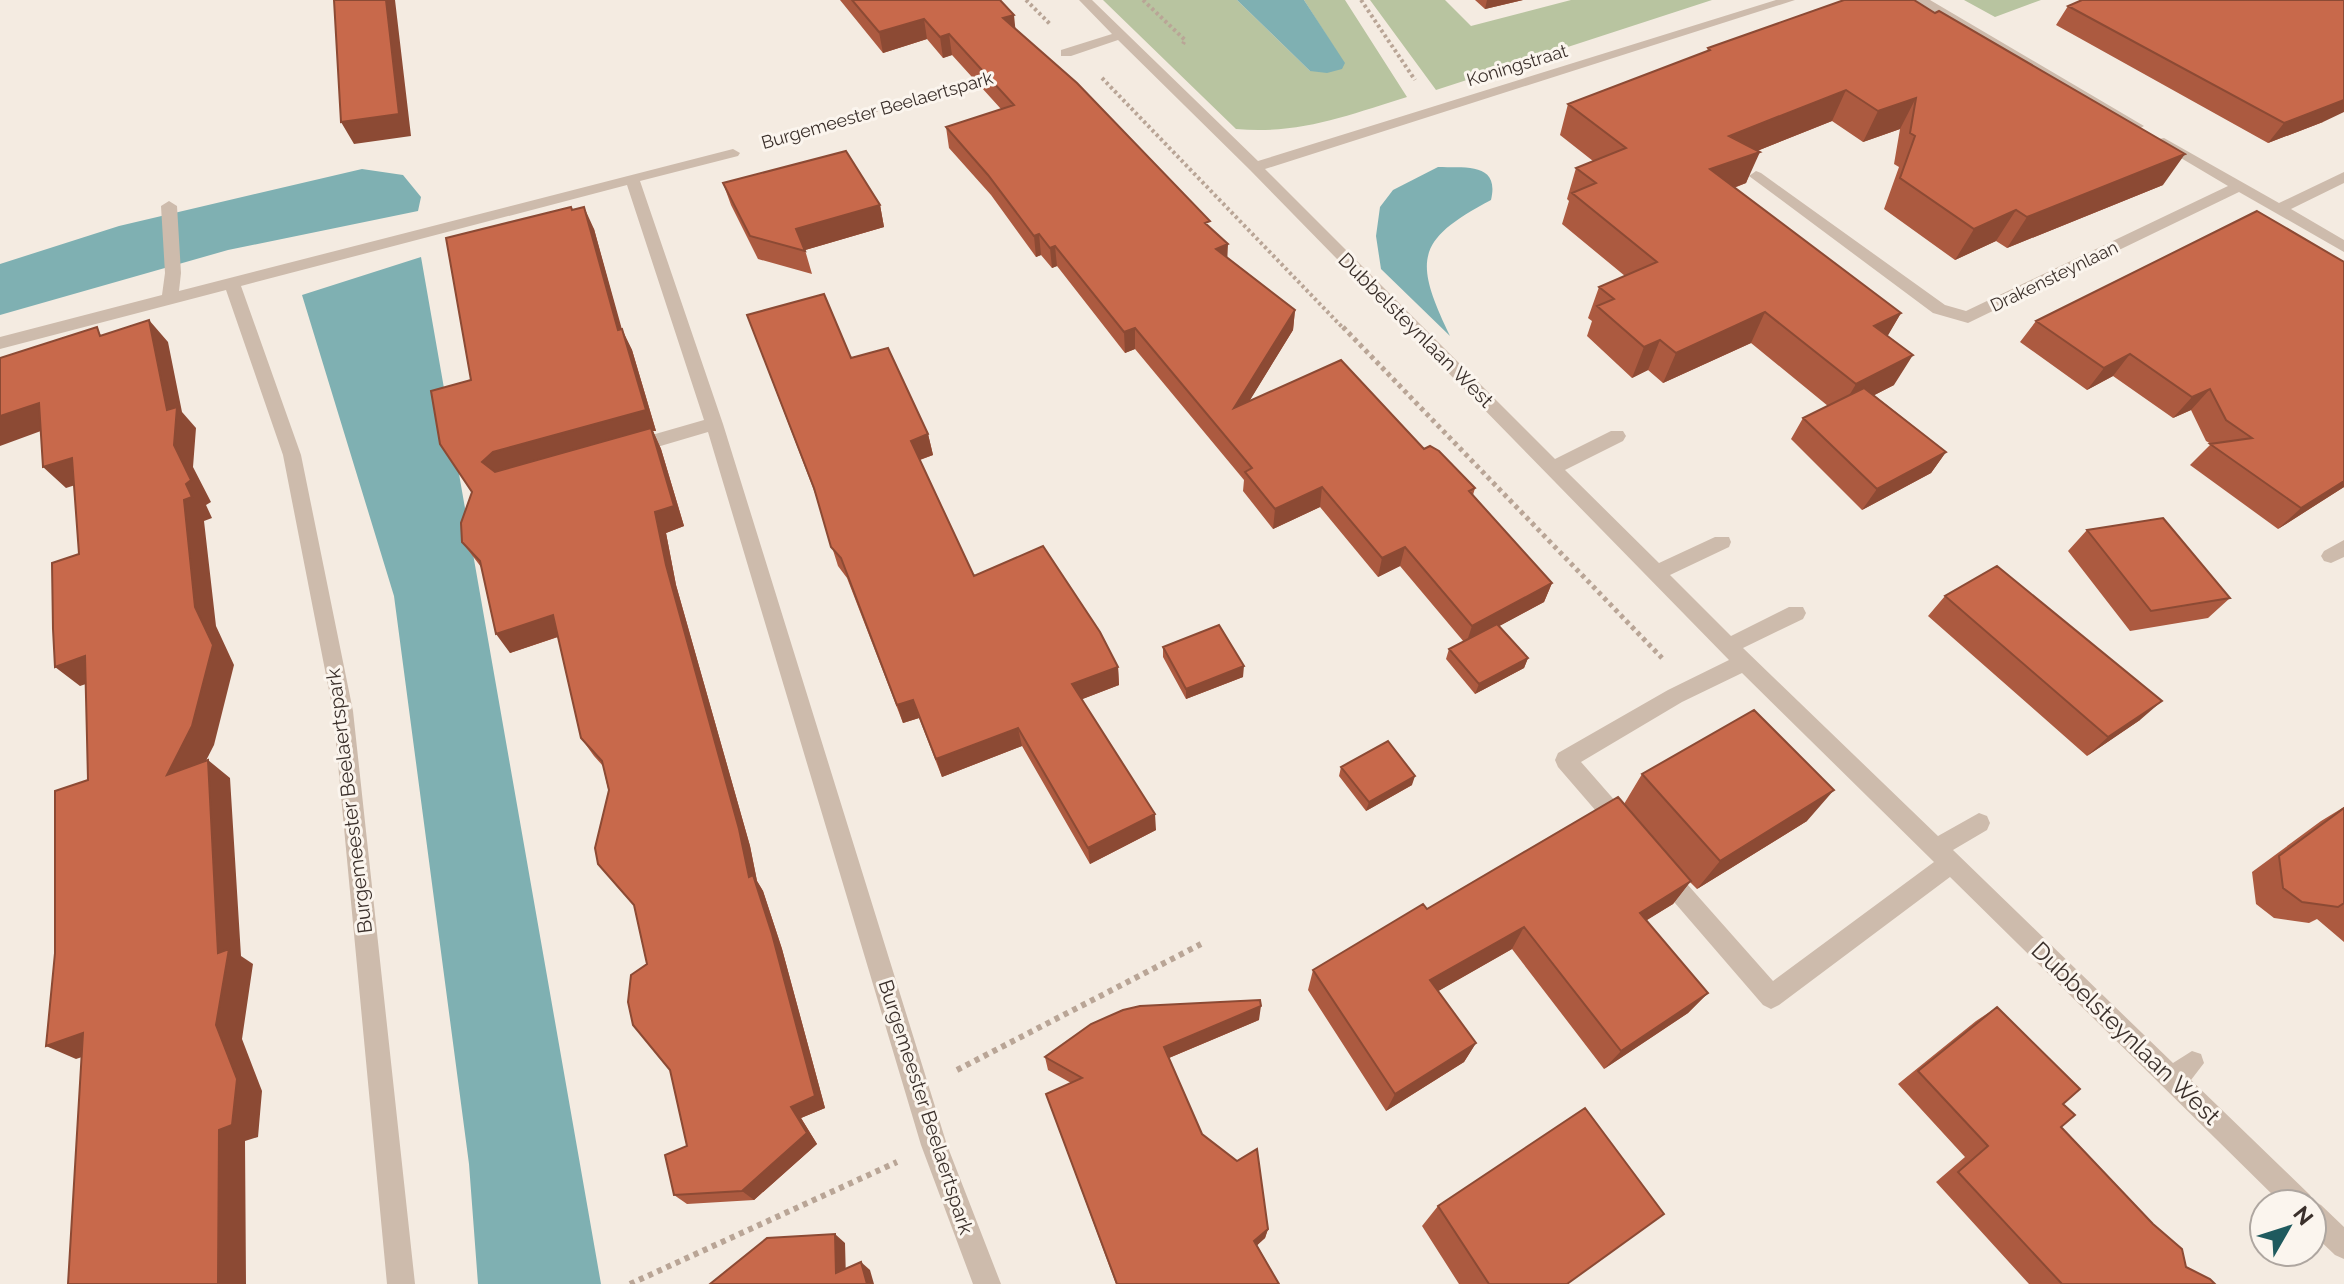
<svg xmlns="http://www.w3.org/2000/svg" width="2344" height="1284" viewBox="0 0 2344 1284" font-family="Raleway,sans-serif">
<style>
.green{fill:#b8c4a0}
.water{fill:#7fb0b2}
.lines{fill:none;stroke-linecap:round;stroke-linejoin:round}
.path-far2{stroke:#b9a596;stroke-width:4;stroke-dasharray:3 3;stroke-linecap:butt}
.path-far1{stroke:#b9a596;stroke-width:5;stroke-dasharray:4 4;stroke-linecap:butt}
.path{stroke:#b9a596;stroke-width:6;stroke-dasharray:5 5;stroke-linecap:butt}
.minor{fill:#cdbbac;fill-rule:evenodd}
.wall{fill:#ac5a40}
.shaded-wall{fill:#8c4a34}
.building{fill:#c8694b;stroke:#8c4a34;stroke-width:2}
.labels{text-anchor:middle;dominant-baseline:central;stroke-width:6;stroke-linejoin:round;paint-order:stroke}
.far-street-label{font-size:18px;fill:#3b302b;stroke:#fbf5ee}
.street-label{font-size:20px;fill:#3b302b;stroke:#fbf5ee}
.near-street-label{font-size:24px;fill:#3b302b;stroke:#fbf5ee}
</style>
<rect width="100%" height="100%" fill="#f4ebe1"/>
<path class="green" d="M 1103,0 L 1237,0 L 1310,71 L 1344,63 L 1304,0 L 1345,0 L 1407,97 C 1349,115 1298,135 1236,129 Z
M 1370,0 L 1445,0 L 1471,26 L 1571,0 L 1712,0 L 1436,90 Z
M 1964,0 L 2041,0 L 1995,17 Z"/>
<path class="water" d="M 1237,0 L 1304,0 L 1345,63 L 1342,69 L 1327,73 L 1310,71 Z
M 1438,167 C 1465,168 1500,162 1491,200 C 1416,240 1413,259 1450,336 L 1381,269 L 1376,236 L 1380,207 L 1393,190 Z
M 362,169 L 403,175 L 421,197 L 418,211 L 228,250 L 0,315 L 0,264 L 119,226 Z
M 421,257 L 601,1284 L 478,1284 L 469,1164 L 394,596 L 302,295 Z"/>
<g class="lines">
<path class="path-far2" d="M 1026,0 L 1051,25
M 1143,0 L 1185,40 L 1183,44
M 1361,0 L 1415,80
M 1102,78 L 1344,329
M 765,143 L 981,79"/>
<path class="path-far1" d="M 1343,327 L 1662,658"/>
<path class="path" d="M 957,1070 L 1201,944
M 630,1284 L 897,1162"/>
<path class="minor" d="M 1079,0 L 1092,0 L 1258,161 L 1776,0 L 1795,0 L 1265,169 L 1555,459 L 1611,431 L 1623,431 L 1626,436 L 1623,441 L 1565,470 L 1659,563 L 1715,537 L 1729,537 L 1731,542 L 1729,547 L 1670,575 L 1731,636 L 1789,607 L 1803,607 L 1806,613 L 1803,619 L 1743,648 L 1938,836 L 1979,813 L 1987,816 L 1990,823 L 1987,830 L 1953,850 L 2173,1063 L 2192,1051 L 2201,1054 L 2204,1063 L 2191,1080 L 2310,1195 L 2313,1201 L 2321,1205 L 2344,1227 L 2344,1259 L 2335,1255 L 2312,1233 L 2312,1204 L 2282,1204 L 1950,877 L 1779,1005 L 1771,1009 L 1763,1005 L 1656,881 L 1653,874 L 1656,867 L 1664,864 L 1672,867 L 1773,981 L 1934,862 L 1742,673 L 1682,702 L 1581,762 L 1631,819 L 1634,826 L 1631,833 L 1623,836 L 1615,833 L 1558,767 L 1555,760 L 1558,753 L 1668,690 L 1729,660 L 1250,170 L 1118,40 L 1071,56 L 1061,56 L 1061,50 L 1112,34 Z
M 1915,0 L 1930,0 L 2144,126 L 2137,130 L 2132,129 Z
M 2164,138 L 2279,203 L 2344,172 L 2344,183 L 2291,209 L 2344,240 L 2344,252 L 2239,192 L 1968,323 L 1933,313 L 1749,176 L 1756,171 L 1761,173 L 1945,305 L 1966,311 L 2228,186 L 2159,145 L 2159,139 Z
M 733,149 L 740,153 L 738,156 L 640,181 L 723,424 L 947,1145 L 1001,1284 L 973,1284 L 921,1145 L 708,432 L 630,455 L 621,448 L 624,443 L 704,420 L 627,185 L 241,286 L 301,455 L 353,711 L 415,1284 L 387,1284 L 333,711 L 283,455 L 226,290 L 0,349 L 0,337 L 162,295 L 165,273 L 161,206 L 169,201 L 177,206 L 181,273 L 179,291 Z
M 2344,540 L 2344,557 L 2331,563 L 2324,561 L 2321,556 L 2324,551 Z"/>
</g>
<path class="wall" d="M 840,0 L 1000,0 L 1016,29 L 1209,227 L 1227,257 L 1295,310 L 1293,330 L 1249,401 L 1424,449 L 1475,488 L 1473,495 L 1552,583 L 1544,602 L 1499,626 L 1528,658 L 1524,668 L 1475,694 L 1446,659 L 1449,649 L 1464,642 L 1400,566 L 1378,577 L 1320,507 L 1273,529 L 1243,491 L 1244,480 L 1135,349 L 1125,353 L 1057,266 L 1052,268 L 1041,255 L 1036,257 L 991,195 L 949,148 L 946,127 L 1001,109 L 952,55 L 943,58 L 927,39 L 883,53 Z
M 1475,0 L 1523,0 L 1485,9 Z
M 1844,0 L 2163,185 L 2007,248 L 1996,241 L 1955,260 L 1884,209 L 1899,167 L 1894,164 L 1900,129 L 1863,142 L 1832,121 L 1757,151 L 1746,183 L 1734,188 L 1901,313 L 1887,336 L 1894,385 L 1874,395 L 1946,452 L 1931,473 L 1862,510 L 1791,439 L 1803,418 L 1828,406 L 1751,343 L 1663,383 L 1648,370 L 1632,378 L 1587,336 L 1592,321 L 1588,318 L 1599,287 L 1625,276 L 1562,224 L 1569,201 L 1567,199 L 1576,168 L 1593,161 L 1560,135 L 1568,104 L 1707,51 L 1708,48 Z
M 2068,6 L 2323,122 L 2268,143 L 2056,25 Z
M 723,183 L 880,205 L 884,227 L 805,250 L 812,274 L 758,259 L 731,205 Z
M 572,210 L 594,229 L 621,329 L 632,350 L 656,431 L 653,431 L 661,449 L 684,526 L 666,533 L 676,585 L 750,846 L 757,881 L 763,891 L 782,949 L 825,1108 L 801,1118 L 817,1144 L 754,1200 L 687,1204 L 674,1195 L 687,1146 L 603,766 L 594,756 L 581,738 L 558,637 L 510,653 L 481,567 L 462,542 L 472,492 L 471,380 Z
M 2344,262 L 2344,487 L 2278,529 L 2190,465 L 2211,444 L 2206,441 L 2191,410 L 2173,418 L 2113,376 L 2087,390 L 2020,342 L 2036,321 Z
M 747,315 L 851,358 L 928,434 L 933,455 L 920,460 L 974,576 L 1118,667 L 1119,685 L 1082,699 L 1156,830 L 1090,864 L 1022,746 L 942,777 L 919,718 L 903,723 L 847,578 L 838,566 L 816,496 Z
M 2087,530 L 2230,598 L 2208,618 L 2130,631 L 2068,551 Z
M 1945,596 L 2140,720 L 2087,756 L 1928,616 Z
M 1163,647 L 1243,677 L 1186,699 L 1163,657 Z
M 1341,767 L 1412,785 L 1366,811 L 1339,776 Z
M 1642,774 L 1807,821 L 1697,889 L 1690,882 L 1673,904 L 1646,920 L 1708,993 L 1688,1013 L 1604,1069 L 1512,949 L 1438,991 L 1476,1043 L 1464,1062 L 1386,1111 L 1308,990 L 1313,970 L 1624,804 Z
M 2344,807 L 2344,942 L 2317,919 L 2309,923 L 2274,918 L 2256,904 L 2252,872 L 2321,821 Z
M 1997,1007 L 2063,1104 L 2061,1127 L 2186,1267 L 2215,1284 L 2029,1284 L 1936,1182 L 1965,1157 L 1898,1084 L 1976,1021 Z
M 1259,1020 L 1169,1058 L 1202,1134 L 1268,1229 L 1265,1238 L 1257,1245 L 1279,1284 L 1116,1284 L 1046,1094 L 1071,1083 L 1048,1070 L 1045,1057 Z
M 1438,1206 L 1567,1284 L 1459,1284 L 1422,1226 Z"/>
<path class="shaded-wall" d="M 386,0 L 395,0 L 411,136 L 354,144 L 341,122 Z
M 1487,0 L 1523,0 L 1485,9 Z
M 1014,15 L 1016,35 L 1003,18 Z
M 924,19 L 927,39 L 883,53 L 879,32 Z
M 949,34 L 952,55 L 943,58 L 940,37 Z
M 1846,90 L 1832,121 L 1722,165 L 1760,152 L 1746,183 L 1697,201 L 1710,169 L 1729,136 Z
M 1916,98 L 1900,129 L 1863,142 L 1878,111 Z
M 2344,100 L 2344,112 L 2323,122 L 2268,143 L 2284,123 Z
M 2185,154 L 2163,185 L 2007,248 L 2027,217 Z
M 880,205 L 884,227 L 802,251 L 796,229 Z
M 584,207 L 594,229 L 628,351 L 618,330 Z
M 2016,210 L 1996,241 L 1955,260 L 1974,229 Z
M 1039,234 L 1041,255 L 1036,257 L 1034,236 Z
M 1228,244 L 1227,265 L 1216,249 Z
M 1055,246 L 1057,266 L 1052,268 L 1050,248 Z
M 1295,310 L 1293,330 L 1233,428 L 1234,408 Z
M 1765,312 L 1751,343 L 1663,383 L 1676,353 Z
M 1901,313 L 1883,344 L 1874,326 Z
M 149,320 L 168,342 L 182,412 L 196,428 L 193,467 L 211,502 L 206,505 L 212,518 L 204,521 L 216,626 L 234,665 L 214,745 L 190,792 L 167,775 L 195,607 L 184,500 L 186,484 L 174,445 Z
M 1135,328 L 1135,349 L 1125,353 L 1124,332 Z
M 622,329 L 632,350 L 656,431 L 653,431 L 661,449 L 684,526 L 666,533 L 676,585 L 750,846 L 757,881 L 763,891 L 782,949 L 825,1108 L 801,1118 L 817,1144 L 754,1200 L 742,1191 L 791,1107 L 749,877 L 666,565 L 655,512 L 495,483 L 482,462 Z
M 1660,340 L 1648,370 L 1632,378 L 1644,347 Z
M 2130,354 L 2113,376 L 2087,390 L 2104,368 Z
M 1913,355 L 1894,385 L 1838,414 L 1856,384 Z
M 2210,389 L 2191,410 L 2173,418 L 2192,397 Z
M 39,403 L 60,424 L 0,446 L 0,416 Z
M 928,434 L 933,455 L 916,461 L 911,441 Z
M 1946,452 L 1931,473 L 1862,510 L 1877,489 Z
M 72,458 L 94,479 L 66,488 L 43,467 Z
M 2344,481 L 2344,487 L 2278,529 L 2301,508 Z
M 1322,487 L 1320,507 L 1273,529 L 1275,509 Z
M 1405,547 L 1400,566 L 1378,577 L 1382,558 Z
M 1552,583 L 1544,602 L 1466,644 L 1472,626 Z
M 553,615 L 566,634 L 510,653 L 496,634 Z
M 85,656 L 109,676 L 80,686 L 55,667 Z
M 1528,658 L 1524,668 L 1475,694 L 1479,684 Z
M 1244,666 L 1243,677 L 1186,699 L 1186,689 Z
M 1118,667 L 1119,685 L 1075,702 L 1072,684 Z
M 913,700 L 919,718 L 903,723 L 897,705 Z
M 2162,701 L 2140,720 L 2087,756 L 2108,737 Z
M 1018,728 L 1022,746 L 942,777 L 936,759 Z
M 208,760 L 230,778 L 241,956 L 253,964 L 242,1039 L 262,1091 L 258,1137 L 245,1141 L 246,1284 L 218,1284 L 216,1025 L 218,953 Z
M 1415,776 L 1412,785 L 1366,811 L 1369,802 Z
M 1834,790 L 1807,821 L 1697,889 L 1720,861 Z
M 1155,814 L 1156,830 L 1090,864 L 1088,848 Z
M 1691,881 L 1673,904 L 1623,935 L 1640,913 Z
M 1524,927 L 1512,949 L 1421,1001 L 1430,980 Z
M 1708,993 L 1688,1013 L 1604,1069 L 1621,1051 Z
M 1261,1006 L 1259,1020 L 1164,1060 L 1164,1047 Z
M 83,1033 L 112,1047 L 76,1059 L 46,1046 Z
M 1476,1043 L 1464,1062 L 1386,1111 L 1395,1094 Z
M 1268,1229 L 1265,1238 L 1252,1250 L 1254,1241 Z
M 835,1234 L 845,1243 L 846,1280 L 836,1273 Z
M 861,1262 L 870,1270 L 874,1284 L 867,1284 Z"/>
<path class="building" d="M 334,0 L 386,0 L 399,114 L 341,122 Z
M 852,0 L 1000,0 L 1014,15 L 1003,18 L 1077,83 L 1210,221 L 1205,223 L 1228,244 L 1216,249 L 1295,310 L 1234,408 L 1341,360 L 1424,449 L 1430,446 L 1439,451 L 1475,488 L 1469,491 L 1552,583 L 1472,626 L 1405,547 L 1382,558 L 1322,487 L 1275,509 L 1245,472 L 1252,468 L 1135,328 L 1124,332 L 1055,246 L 1050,248 L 1039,234 L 1034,236 L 988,175 L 946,127 L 1014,105 L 949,34 L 940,37 L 924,19 L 879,32 Z
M 1844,0 L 1914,0 L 1935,13 L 1939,11 L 2185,154 L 2027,217 L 2016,210 L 1974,229 L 1900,178 L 1915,136 L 1910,133 L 1916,98 L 1878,111 L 1846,90 L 1729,136 L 1760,152 L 1710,169 L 1901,313 L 1874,326 L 1913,355 L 1856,384 L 1765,312 L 1676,353 L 1660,340 L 1644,347 L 1597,306 L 1614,299 L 1599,287 L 1657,262 L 1572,193 L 1596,183 L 1576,168 L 1626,148 L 1568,104 L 1710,50 L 1708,48 Z
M 2082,0 L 2344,0 L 2344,100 L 2284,123 L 2068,6 Z
M 846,151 L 880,205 L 796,229 L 805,251 L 750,236 L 723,183 Z
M 571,207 L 572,210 L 584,207 L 618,330 L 622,329 L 646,410 L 493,452 L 482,462 L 495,472 L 651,428 L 674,506 L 655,512 L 666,565 L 739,829 L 749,877 L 753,875 L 772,934 L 815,1096 L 791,1107 L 807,1133 L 742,1191 L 674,1195 L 665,1155 L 687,1146 L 670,1070 L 633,1025 L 628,1002 L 631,975 L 647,964 L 634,905 L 598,864 L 595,848 L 609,790 L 602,761 L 581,738 L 553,615 L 496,634 L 480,561 L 462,542 L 461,523 L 472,492 L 440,444 L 431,391 L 471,380 L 446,238 Z
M 2257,211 L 2344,262 L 2344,481 L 2301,508 L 2210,444 L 2252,438 L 2226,420 L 2210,389 L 2192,397 L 2130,354 L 2104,368 L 2036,321 Z
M 824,294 L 851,358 L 888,348 L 928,434 L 911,441 L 974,576 L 1043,546 L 1100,632 L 1118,667 L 1072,684 L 1155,814 L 1088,848 L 1018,728 L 936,759 L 913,700 L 897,705 L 841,558 L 831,547 L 814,488 L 747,315 Z
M 149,320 L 167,410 L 177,407 L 174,445 L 191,480 L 186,484 L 192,497 L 184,500 L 195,607 L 213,645 L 192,726 L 167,775 L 208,760 L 218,953 L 229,949 L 216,1025 L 237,1079 L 232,1125 L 219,1130 L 218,1284 L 68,1284 L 83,1033 L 46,1046 L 55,953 L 55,791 L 88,780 L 87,738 L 85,656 L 55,667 L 53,629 L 52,563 L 79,554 L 72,458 L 43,467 L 39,403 L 0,416 L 0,358 L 97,327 L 100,336 Z
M 1864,388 L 1946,452 L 1877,489 L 1803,418 Z
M 2163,518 L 2230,598 L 2151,611 L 2087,530 Z
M 1997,566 L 2162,701 L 2108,737 L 1945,596 Z
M 1497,624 L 1528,658 L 1479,684 L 1449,649 Z
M 1219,625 L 1244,666 L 1186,689 L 1163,647 Z
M 1754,710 L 1834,790 L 1720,861 L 1642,774 Z
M 1388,741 L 1415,776 L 1369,802 L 1341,767 Z
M 1618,797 L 1691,881 L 1640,913 L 1708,993 L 1621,1051 L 1524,927 L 1430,980 L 1476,1043 L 1395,1094 L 1313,970 L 1423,904 L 1427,909 Z
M 2344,808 L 2344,903 L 2338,907 L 2302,902 L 2283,888 L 2279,856 Z
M 1260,1000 L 1261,1006 L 1164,1047 L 1202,1134 L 1237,1161 L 1257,1149 L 1268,1229 L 1254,1241 L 1279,1284 L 1117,1284 L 1046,1094 L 1082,1078 L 1045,1057 L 1091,1024 L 1123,1010 L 1140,1006 Z
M 1997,1007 L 2080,1089 L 2063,1104 L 2075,1115 L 2061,1127 L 2153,1224 L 2182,1249 L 2186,1267 L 2210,1279 L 2215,1284 L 2062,1284 L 1958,1172 L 1988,1146 L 1918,1071 Z
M 1585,1108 L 1664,1214 L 1567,1284 L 1489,1284 L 1438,1206 Z
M 835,1234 L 836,1273 L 861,1262 L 867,1284 L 710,1284 L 767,1238 Z"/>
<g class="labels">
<g class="far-street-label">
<text transform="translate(1517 65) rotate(-17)">Koningstraat</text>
<text transform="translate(877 110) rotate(-16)">Burgemeester Beelaertspark</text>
<text transform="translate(2054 276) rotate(-26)">Drakensteynlaan</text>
</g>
<g class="street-label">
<text transform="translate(1416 330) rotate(45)">Dubbelsteynlaan West</text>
<text transform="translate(349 801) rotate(-97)">Burgemeester Beelaertspark</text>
<text transform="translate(926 1107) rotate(72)">Burgemeester Beelaertspark</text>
</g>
<g class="near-street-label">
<text transform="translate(2126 1033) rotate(44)">Dubbelsteynlaan West</text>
</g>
</g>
<g transform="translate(2288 1228) rotate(51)"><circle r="38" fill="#fbf5ee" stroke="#aea6a0" stroke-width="2"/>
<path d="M0-6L14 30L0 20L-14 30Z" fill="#1f5a5e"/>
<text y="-12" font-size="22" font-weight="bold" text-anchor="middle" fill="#3b302b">N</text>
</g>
</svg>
